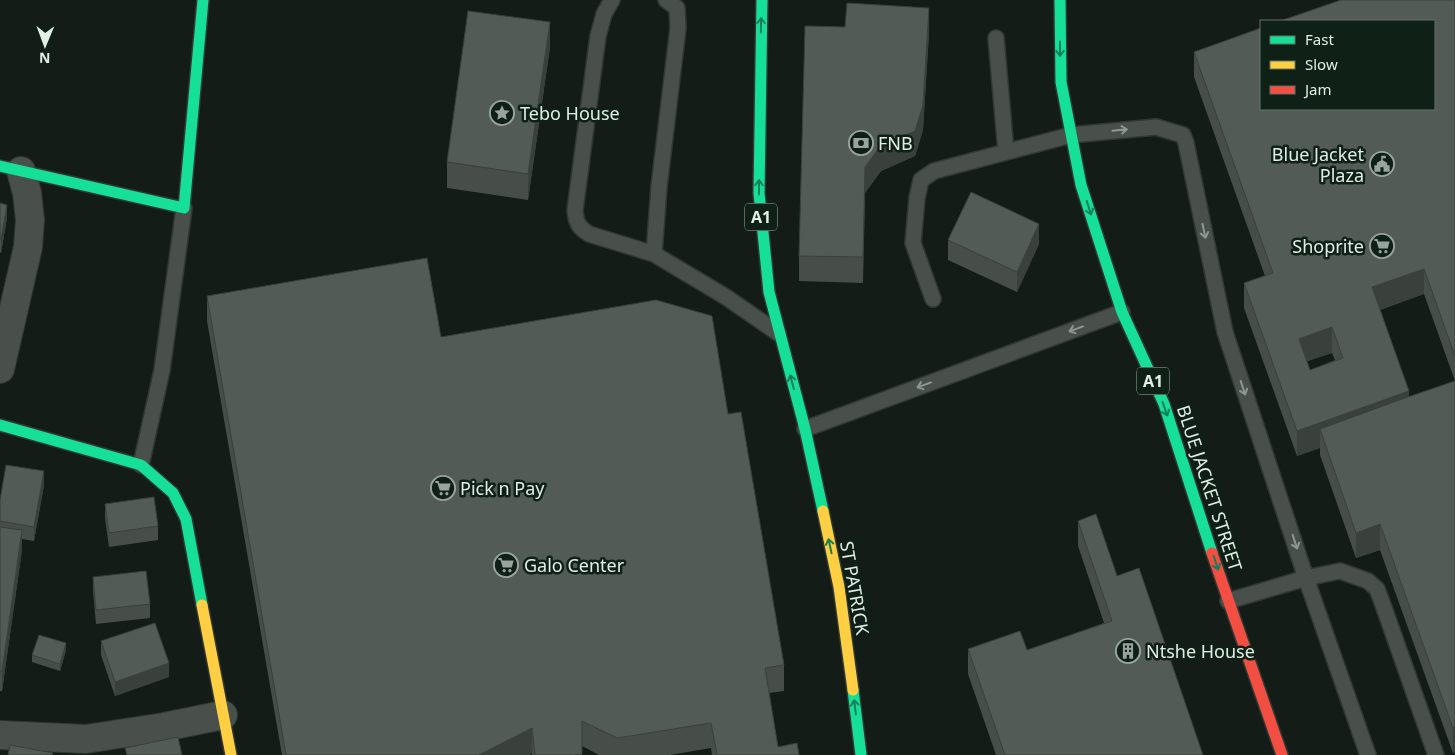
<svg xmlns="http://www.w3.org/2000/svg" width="1455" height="755" viewBox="0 0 1455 755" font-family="'Noto Sans',sans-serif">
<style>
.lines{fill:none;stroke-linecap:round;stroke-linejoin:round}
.lane-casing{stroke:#313834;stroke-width:18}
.street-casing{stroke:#313834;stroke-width:30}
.fast-casing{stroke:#313834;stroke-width:14}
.slow-casing{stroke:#313834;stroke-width:14}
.jam-casing{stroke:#313834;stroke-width:14}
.lane{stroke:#49504c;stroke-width:15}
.street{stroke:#49504c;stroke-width:28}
.fast{stroke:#16e098;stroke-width:11}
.slow{stroke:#ffcf43;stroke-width:11}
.jam{stroke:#f24e42;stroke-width:11}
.wall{fill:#474e4a;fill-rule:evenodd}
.shaded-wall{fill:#3a403c}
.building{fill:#535b56;stroke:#3a403c;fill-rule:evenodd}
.oneway{stroke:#128058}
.oneway2{stroke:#8e9791}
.labels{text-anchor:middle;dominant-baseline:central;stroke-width:5;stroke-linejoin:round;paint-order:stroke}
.shield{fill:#0f2017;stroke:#a3b0a8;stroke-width:1}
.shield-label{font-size:16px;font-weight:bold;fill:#e2ede6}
.poi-label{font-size:18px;fill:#e2ede6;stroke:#0f2017;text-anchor:start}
.street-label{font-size:18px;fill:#e2ede6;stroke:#0f2017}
</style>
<rect width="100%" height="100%" fill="#131c17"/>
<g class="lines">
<defs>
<path id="lane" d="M 612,0 L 604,14 L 598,36 L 575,210 C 576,222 578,227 589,234 L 654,254 L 726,297 L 778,333
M 996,38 L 1006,152
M 654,254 L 659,187 L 678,28 L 677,8 L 666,0
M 933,299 L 913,243 L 917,198 L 921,180 L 934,171 L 1071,135 L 1156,127 L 1183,135 L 1186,143 L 1225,332 L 1306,578 L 1368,755
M 805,429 L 1122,312
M 141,465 L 162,370 L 184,208
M 1228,601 L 1306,578 L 1340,571 L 1368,581 L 1377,589 L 1382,602 L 1436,755"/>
<path id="street" d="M 0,369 L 28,247 L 30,220 L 27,193 L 21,171
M 0,735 L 86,739 L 164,727 L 223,715"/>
<path id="fast" d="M 762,0 L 759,193 L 769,292 L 805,429 L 823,511
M 1060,0 L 1061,82 L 1081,185 L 1122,312 L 1164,404 L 1212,553
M 0,166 L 184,208 L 203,0
M 0,425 L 141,465 L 173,493 L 186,519 L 202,605
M 853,690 L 861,755"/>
<path id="slow" d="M 823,511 L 839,587 L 853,690
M 202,605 L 231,755"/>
<path id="jam" d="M 1212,553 L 1282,755"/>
</defs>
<use href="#lane" class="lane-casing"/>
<use href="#street" class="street-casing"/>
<use href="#fast" class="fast-casing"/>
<use href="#slow" class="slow-casing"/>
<use href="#jam" class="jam-casing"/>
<use href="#lane" class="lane"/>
<use href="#street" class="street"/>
<use href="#fast" class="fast"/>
<use href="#slow" class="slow"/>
<use href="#jam" class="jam"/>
</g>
<path class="wall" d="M 1455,0 L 1455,381 L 1424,294 L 1380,310 L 1409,397 L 1455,381 L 1453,753 L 1380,550 L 1356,558 L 1320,455 L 1320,448 L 1297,456 L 1244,308 L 1244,283 L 1265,276 L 1194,77 L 1194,52 ZM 1332,353 L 1335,360 L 1310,370 L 1307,361 Z
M 929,33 L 923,130 L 915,156 L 881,171 L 865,193 L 863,283 L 799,281 L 799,256 Z
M 550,47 L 528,200 L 447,188 L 447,162 Z
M 0,203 L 7,218 L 1,253 L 0,252 Z
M 948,240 L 1039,244 L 1017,292 L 948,260 Z
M 207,296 L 441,337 L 728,414 L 784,665 L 784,691 L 769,693 L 778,747 L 799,755 L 712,755 L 711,748 L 670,755 L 599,755 L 582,746 L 582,755 L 532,755 L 532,753 L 529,755 L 282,755 L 207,321 Z
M 44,485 L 34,541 L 22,539 L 22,550 L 2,691 L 0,691 L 0,500 Z
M 105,504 L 158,526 L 158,540 L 109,547 L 105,518 Z
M 1078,521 L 1117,576 L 1203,755 L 996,755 L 968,674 L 968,649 L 1027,650 L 1104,623 L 1078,546 Z
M 93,577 L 150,604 L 150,618 L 96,624 L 93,591 Z
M 101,641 L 169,677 L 115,696 L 101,655 Z
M 66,650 L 60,671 L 32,662 L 32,655 Z"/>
<path class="shaded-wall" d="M 929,8 L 929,33 L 923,130 L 915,156 L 881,171 L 865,193 L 863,283 L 865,167 Z
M 550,22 L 550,47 L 528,200 L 528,174 Z
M 7,205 L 7,218 L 1,253 L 1,239 Z
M 1039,224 L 1039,244 L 1017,292 L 1017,272 Z
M 1424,269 L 1424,294 L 1372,312 L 1372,287 Z
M 1332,327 L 1332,353 L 1299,364 L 1299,339 Z
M 1409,391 L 1409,417 L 1320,429 L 1320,448 L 1297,456 L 1297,431 Z
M 44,471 L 44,485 L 34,541 L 34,527 Z
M 1380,524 L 1380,550 L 1356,558 L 1356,533 Z
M 22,530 L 22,550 L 2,691 L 2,671 Z
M 66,643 L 66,650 L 60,671 L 60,664 Z
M 169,663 L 169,677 L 115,696 L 115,682 Z
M 1455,727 L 1455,753 L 1453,753 L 1453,728 Z
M 532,728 L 532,753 L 529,755 L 479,755 Z"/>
<path class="building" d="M 1341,0 L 1455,0 L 1455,356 L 1424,269 L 1372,287 L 1409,391 L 1297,431 L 1244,283 L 1273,273 L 1194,52 L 1261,28 L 1261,109 L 1434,109 L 1434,21 L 1280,21 ZM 1332,327 L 1343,358 L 1310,370 L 1299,339 Z
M 847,3 L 929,8 L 923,105 L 915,131 L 881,145 L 865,167 L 863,257 L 799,256 L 805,26 L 845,27 Z
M 468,11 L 550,22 L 528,174 L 447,162 Z
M 971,192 L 1039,224 L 1017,272 L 948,240 Z
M 0,203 L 7,205 L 1,239 L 0,239 Z
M 427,258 L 441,337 L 656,300 L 712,316 L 728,414 L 741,412 L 784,665 L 765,668 L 778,747 L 797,743 L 799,755 L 717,755 L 711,723 L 617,738 L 582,721 L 582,754 L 574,755 L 535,755 L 532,728 L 479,755 L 286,755 L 207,296 Z
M 1455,381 L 1455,727 L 1453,728 L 1380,524 L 1356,533 L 1320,429 L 1402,399 Z
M 6,465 L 44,471 L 34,527 L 0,521 L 0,500 Z
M 154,497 L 158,526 L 109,533 L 105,504 Z
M 1096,514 L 1117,576 L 1139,568 L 1203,755 L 1005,755 L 968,649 L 1020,631 L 1027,650 L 1112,621 L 1078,521 Z
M 0,527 L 22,530 L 2,671 L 0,671 Z
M 146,571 L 150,604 L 96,610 L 93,577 Z
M 155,623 L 169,663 L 115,682 L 101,641 Z
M 39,635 L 66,643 L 60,664 L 32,655 Z
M 178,737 L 182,755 L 127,755 L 125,748 Z
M 10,745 L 53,753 L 52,755 L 8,755 Z"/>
<defs><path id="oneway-shaft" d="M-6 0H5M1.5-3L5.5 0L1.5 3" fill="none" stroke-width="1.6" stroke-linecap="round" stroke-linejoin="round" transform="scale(1.25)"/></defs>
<g class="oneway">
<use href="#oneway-shaft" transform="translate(761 25) rotate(-89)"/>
<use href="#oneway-shaft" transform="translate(1060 49) rotate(90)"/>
<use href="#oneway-shaft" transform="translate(759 187) rotate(-90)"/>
<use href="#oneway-shaft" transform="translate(1089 208) rotate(72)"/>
<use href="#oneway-shaft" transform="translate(792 382) rotate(-105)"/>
<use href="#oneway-shaft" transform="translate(1165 409) rotate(70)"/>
<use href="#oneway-shaft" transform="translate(830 546) rotate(-102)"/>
<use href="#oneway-shaft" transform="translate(1216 563) rotate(72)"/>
<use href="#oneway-shaft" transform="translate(855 707) rotate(-97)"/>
</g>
<g class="oneway2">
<use href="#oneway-shaft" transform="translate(1120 130) rotate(-6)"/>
<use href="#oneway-shaft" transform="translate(1204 231) rotate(78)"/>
<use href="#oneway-shaft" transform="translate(1076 329) rotate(160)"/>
<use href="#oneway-shaft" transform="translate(924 385) rotate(160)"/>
<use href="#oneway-shaft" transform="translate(1243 388) rotate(72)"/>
<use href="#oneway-shaft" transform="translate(1295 542) rotate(72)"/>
</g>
<defs>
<symbol id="sight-ring" viewBox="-11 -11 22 22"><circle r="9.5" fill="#0f2017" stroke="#9aa49e" stroke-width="1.5"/><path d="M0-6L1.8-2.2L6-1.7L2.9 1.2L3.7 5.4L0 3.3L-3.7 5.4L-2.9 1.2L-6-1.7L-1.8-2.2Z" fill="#9aa49e"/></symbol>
<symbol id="bank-ring" viewBox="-11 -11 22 22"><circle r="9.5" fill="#0f2017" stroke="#9aa49e" stroke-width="1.5"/><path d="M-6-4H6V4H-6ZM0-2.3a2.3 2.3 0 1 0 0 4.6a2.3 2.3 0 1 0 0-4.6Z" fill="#9aa49e"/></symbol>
<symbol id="civic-ring" viewBox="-11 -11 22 22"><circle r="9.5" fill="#0f2017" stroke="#9aa49e" stroke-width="1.5"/><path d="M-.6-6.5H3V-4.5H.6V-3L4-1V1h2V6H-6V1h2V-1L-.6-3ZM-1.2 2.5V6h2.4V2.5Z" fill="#9aa49e"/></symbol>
<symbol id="supermarket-ring" viewBox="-11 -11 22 22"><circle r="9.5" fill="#0f2017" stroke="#9aa49e" stroke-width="1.5"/><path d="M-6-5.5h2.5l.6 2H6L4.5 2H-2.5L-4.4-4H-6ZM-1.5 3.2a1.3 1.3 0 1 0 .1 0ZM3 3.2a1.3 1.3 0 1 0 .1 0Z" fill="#9aa49e"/></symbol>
<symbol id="building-ring" viewBox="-11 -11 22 22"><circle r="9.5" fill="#0f2017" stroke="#9aa49e" stroke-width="1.5"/><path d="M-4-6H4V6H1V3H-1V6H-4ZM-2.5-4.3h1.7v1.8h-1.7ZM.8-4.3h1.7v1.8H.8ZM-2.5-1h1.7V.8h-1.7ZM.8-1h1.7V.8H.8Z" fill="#9aa49e"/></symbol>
</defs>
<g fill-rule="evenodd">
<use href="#sight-ring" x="488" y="99" width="28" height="28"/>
<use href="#bank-ring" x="847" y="129" width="28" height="28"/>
<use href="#civic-ring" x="1368" y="150" width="28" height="28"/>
<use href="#supermarket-ring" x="1368" y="232" width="28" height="28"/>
<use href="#supermarket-ring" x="429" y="474" width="28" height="28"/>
<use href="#supermarket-ring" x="492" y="551" width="28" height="28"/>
<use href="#building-ring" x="1114" y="637" width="28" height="28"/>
</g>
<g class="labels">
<g class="shield">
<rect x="745" y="203.5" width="32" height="27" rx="4"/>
<rect x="1137" y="367.5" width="32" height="27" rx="4"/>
</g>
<g class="shield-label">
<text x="761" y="217">A1</text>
<text x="1153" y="381">A1</text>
</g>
<g class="poi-label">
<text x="520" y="113">Tebo House</text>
<text x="878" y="143">FNB</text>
<text x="1364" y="154" text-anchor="end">Blue Jacket<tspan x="1364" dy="21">Plaza</tspan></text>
<text x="1364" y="246" text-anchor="end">Shoprite</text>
<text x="460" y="488">Pick n Pay</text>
<text x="524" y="565">Galo Center</text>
<text x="1146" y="651">Ntshe House</text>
</g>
<g class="street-label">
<text transform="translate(1210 488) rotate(72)">BLUE JACKET STREET</text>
<text transform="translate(855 588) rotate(80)">ST PATRICK</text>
</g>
</g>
<rect x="1260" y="20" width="175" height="90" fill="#0f2017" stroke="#63726a"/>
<rect x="1270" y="36" width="25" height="8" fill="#16e098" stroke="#63726a"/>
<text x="1305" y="45" font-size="15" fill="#e2ede6">Fast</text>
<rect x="1270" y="61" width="25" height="8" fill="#ffcf43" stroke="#63726a"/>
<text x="1305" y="70" font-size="15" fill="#e2ede6">Slow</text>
<rect x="1270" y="86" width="25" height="8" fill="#f24e42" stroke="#63726a"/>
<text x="1305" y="95" font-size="15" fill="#e2ede6">Jam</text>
<g transform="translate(45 45) rotate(181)" stroke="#0f2017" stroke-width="4" paint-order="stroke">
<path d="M0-4L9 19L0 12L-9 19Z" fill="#e2ede6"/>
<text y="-8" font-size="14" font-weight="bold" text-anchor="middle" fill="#e2ede6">N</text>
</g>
</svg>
